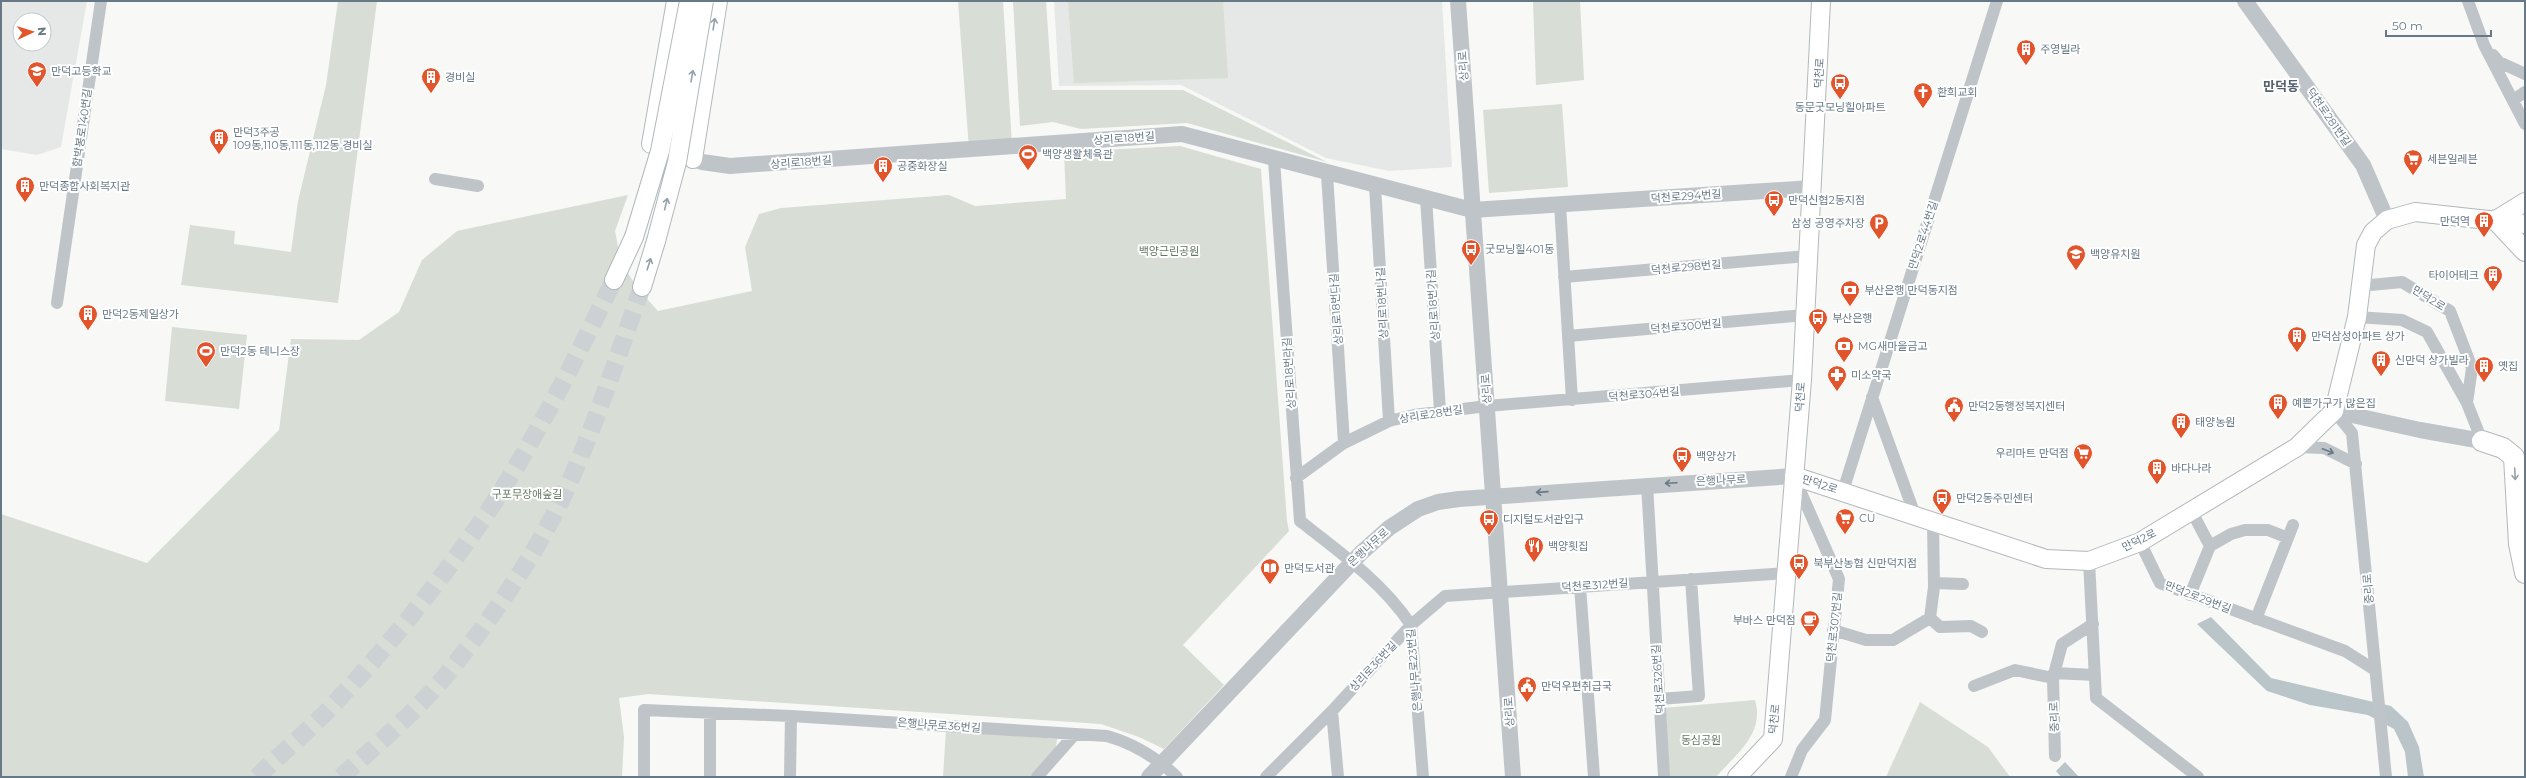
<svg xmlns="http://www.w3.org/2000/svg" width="2526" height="778" viewBox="0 0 2526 778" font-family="Montserrat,'Noto Sans KR',sans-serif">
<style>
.built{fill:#e6e7e7;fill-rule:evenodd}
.green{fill:#d8ddd5}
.water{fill:#b9c5c9}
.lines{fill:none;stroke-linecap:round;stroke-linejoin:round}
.secondary-tunnel{stroke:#ccd2d4;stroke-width:18;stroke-dasharray:18 9;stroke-linecap:butt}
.secondary-casing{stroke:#b1b8bc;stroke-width:20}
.primary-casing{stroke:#b3b8bc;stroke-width:22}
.minor{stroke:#bfc4c8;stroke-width:12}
.tertiary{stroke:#bfc4c8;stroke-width:16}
.secondary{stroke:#fff;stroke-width:18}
.primary{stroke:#fff;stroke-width:20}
.secondary-bridge-casing{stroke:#b1b8bc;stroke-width:20;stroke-linecap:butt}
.secondary-bridge{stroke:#fff;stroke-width:18}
.oneway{stroke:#95a1aa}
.oneway2{stroke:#677986}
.labels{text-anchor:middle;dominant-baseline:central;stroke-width:4;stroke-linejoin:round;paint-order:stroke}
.poi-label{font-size:11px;fill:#677986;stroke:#fff;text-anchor:start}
.street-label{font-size:11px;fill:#677986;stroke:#fff}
.park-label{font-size:11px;fill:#667862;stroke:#fff}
.quarter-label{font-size:13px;font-weight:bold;fill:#55626b;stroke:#fff}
</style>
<rect width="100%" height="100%" fill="#f8f8f6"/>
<path class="built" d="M 1,1 L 87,1 L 61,147 L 37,155 L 1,149 ZM 20,20 L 44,20 L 44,44 L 20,44 Z
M 1054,1 L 1442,1 L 1452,167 L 1389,171 L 1326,158 L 1181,85 L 1059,86 Z"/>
<path class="green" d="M 338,1 L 377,1 L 338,303 L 181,285 L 190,225 L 235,231 L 234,244 L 291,252 L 298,201 L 326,85 Z
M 958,1 L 1003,1 L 1012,145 L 969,149 Z
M 1013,1 L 1046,1 L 1052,90 L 1183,90 L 1327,162 L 1187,123 L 1081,129 L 1053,122 L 1020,126 Z
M 1068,1 L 1223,1 L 1228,78 L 1074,83 Z
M 1533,1 L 1580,1 L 1584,80 L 1536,85 Z
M 1562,104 L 1568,187 L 1489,193 L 1483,110 Z
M 1180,146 L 1261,169 L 1287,521 L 1289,531 L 1183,645 L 1224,685 L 1164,749 L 1139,737 L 1101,724 L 648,694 L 619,698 L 624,737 L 622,777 L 1,777 L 1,514 L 147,563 L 279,430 L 291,339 L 359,340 L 399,312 L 422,260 L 457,231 L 628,195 L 615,231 L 621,262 L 638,289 L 658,311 L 752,291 L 745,247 L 759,214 L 781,208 L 949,195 L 975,206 L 1066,199 L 1064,152 Z
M 172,327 L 247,335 L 239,409 L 165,401 Z
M 1755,700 C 1765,734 1736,754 1716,777 L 1668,777 L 1662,708 Z
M 1920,702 L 1988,747 L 2010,777 L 1886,777 Z
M 946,730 L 1057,739 L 1056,748 L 1030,777 L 943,777 Z"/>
<path class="water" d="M 2211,617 L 2271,678 L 2391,706 L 2408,722 L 2419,747 L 2424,777 L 2408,777 L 2405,752 L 2394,729 L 2368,715 L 2310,705 L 2267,691 L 2197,624 Z
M 2065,762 L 2079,777 L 2061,777 L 2056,771 Z"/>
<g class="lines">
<path class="secondary-tunnel" d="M 257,777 C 286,749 318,723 344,693 C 392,642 436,586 476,529 C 530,452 573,364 614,280
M 341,777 C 379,743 419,709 451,669 C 487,624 522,574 549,524 C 587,453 615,363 642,287"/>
<defs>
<path id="secondary" d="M 651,144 L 676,1
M 693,159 L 718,1
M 2496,220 L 2525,202
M 614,280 L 634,237
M 642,287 L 656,241
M 1794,476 L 2046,559 L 2089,561 L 2140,542 L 2297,447 L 2334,411 L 2357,317 L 2366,245 L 2373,232 L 2387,220 L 2415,212 L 2525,224
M 1737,777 L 1773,739 L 1802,380 L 1821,1"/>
<path id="primary" d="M 2496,220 L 2525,251
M 2482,441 L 2503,448 L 2514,457 L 2519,544 L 2525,573"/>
</defs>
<use href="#secondary" class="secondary-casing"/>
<use href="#primary" class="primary-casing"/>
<path class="minor" d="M 2468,1 L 2484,45 L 2525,124
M 2493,55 L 2499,62 L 2525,74
M 2513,100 L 2525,92
M 1274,160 L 1300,521 C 1340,552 1383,583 1411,625 L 1423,777
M 1327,174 L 1344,443
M 435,179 L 478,186
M 1375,186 L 1389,421
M 1426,198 L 1440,411
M 1560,204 L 1572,400
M 1564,277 L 1807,256
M 2360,286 L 2402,282 L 2450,311 L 2472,368 L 2467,403
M 57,303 L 101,1
M 2357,317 L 2402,320 L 2427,332 L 2467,403 L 2482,441
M 1568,336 L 1805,315
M 1872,397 L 1915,515
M 2334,411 L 2352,433 L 2386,777
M 2297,447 L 2324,448 L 2356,464
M 1296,478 L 1344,443 L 1389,421 L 1414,415 L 1487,406 L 1802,380
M 1647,484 L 1664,777
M 1843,491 L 1997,1
M 2192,512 L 2210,546
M 2140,542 L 2160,583 L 2345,651 L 2375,670
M 2089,561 L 2096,698 L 2198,777
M 1934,583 L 1963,584
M 1580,586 L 1594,777
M 2190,595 L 2210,546 L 2231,534 L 2245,530 L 2268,530 L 2288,538
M 1930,618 L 1940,627 L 1971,626 L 1982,632
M 2256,619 L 2293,525
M 1833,630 L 1866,640 L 1893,640 L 1930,618 L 1934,587 L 1933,521
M 2054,673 L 2095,675
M 1974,686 L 2015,670 L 2053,678
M 1659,699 L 1699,696 L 1691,579
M 1332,711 L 1338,777
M 710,713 L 710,777
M 2055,756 L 2053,678 L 2062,644 L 2093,624
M 644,777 L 644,710 L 791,716 L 1107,736 C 1135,744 1156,757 1177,777
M 790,777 L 791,716
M 1037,777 L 1075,734
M 1266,777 L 1332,711 L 1411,625 L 1445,596 L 1786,573
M 1791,777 L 1802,750 L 1825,720 L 1839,579 L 1795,479"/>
<path class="tertiary" d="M 1458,1 L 1513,777
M 2245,1 L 2363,165 L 2387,220
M 681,155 L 702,162 L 730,166 L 1182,134 L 1472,210 L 1812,188
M 2334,411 L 2420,430 L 2482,441
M 1149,777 L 1361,553 L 1389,528 L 1418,509 L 1438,502 L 1459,499 L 1794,476"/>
<use href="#secondary" class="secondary"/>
<use href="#primary" class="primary"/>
<defs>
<path id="secondary-bridge" d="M 634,237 L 660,151 L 689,1
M 656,241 L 677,162 L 704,1"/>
</defs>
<use href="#secondary-bridge" class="secondary-bridge-casing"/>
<use href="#secondary-bridge" class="secondary-bridge"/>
</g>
<defs><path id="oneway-shaft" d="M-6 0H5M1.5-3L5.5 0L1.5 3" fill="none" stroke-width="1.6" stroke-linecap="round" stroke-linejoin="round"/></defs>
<g class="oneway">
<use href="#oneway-shaft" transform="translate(714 24) rotate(-81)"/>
<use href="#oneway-shaft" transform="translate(692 76) rotate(-80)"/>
<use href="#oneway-shaft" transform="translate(666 204) rotate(-76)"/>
<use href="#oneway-shaft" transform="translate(649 264) rotate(-72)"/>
<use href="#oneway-shaft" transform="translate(2515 474) rotate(87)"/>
</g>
<g class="oneway2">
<use href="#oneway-shaft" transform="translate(2328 451) rotate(21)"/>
<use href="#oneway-shaft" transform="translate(1671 483) rotate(177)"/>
<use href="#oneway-shaft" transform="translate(1542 492) rotate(176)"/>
</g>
<defs>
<symbol id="building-pin" viewBox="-11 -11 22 30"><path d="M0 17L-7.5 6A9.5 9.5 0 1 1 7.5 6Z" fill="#e2552c" stroke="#fff"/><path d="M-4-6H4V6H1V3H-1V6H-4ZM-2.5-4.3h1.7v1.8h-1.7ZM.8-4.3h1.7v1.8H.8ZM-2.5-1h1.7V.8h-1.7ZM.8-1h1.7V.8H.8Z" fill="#fff"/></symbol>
<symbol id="school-pin" viewBox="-11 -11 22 30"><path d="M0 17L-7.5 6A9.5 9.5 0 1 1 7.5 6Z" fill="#e2552c" stroke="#fff"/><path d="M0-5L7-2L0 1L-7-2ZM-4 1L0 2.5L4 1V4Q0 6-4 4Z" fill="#fff"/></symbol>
<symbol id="bus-pin" viewBox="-11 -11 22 30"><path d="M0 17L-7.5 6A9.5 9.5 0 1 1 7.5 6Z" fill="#e2552c" stroke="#fff"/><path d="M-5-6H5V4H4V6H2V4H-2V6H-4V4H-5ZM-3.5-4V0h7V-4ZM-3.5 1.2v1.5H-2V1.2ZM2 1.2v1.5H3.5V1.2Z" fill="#fff"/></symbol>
<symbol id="church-pin" viewBox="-11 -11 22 30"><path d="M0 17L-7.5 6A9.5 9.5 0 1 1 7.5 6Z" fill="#e2552c" stroke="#fff"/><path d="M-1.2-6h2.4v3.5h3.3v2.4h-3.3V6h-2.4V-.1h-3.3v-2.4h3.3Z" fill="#fff"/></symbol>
<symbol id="stadium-pin" viewBox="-11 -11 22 30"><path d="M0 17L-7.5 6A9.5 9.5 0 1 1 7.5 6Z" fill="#e2552c" stroke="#fff"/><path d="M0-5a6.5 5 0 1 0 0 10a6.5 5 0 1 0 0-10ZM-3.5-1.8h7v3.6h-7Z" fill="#fff"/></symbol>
<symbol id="supermarket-pin" viewBox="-11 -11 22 30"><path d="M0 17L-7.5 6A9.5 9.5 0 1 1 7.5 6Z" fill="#e2552c" stroke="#fff"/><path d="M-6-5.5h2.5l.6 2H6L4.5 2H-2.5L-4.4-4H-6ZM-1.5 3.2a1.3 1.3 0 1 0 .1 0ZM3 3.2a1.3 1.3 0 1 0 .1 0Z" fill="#fff"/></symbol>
<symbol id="parking-pin" viewBox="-11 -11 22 30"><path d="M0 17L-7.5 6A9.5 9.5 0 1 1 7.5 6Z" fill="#e2552c" stroke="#fff"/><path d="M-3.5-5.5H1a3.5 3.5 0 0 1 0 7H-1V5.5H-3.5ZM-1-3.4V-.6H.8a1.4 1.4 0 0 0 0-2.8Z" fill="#fff"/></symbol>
<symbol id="bank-pin" viewBox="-11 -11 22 30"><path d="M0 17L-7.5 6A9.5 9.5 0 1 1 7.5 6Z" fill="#e2552c" stroke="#fff"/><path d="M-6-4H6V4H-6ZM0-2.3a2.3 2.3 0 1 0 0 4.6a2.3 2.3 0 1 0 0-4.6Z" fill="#fff"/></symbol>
<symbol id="pharmacy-pin" viewBox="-11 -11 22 30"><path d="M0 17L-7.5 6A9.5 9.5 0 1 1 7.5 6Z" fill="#e2552c" stroke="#fff"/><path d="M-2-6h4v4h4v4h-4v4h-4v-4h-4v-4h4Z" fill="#fff"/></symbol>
<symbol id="civic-pin" viewBox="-11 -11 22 30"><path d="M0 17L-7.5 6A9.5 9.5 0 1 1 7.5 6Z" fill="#e2552c" stroke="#fff"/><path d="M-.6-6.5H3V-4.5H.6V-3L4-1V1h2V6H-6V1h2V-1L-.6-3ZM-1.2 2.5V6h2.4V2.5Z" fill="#fff"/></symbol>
<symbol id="restaurant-pin" viewBox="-11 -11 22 30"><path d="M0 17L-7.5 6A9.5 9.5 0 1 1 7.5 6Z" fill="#e2552c" stroke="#fff"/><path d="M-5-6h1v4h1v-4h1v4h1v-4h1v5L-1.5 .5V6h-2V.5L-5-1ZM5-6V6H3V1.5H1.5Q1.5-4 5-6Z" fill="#fff"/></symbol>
<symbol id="library-pin" viewBox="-11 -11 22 30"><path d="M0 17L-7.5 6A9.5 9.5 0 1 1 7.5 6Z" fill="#e2552c" stroke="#fff"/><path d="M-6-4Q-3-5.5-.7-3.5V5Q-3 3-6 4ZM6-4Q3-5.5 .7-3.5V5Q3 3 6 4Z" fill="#fff"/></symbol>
<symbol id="cafe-pin" viewBox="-11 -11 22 30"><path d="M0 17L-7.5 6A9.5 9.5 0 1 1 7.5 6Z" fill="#e2552c" stroke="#fff"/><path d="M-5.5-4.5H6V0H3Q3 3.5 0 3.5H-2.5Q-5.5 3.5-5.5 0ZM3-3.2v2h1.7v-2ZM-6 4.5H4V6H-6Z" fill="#fff"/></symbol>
</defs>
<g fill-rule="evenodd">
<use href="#building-pin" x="2015" y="38" width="22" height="30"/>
<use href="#school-pin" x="26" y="60" width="22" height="30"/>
<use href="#building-pin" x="420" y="66" width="22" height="30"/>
<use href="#bus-pin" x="1829" y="72" width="22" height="30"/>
<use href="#church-pin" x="1912" y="81" width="22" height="30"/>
<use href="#building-pin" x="208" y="127" width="22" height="30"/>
<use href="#stadium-pin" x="1017" y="143" width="22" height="30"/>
<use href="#supermarket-pin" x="2402" y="148" width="22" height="30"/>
<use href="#building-pin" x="872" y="155" width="22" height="30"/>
<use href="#building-pin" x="14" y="175" width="22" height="30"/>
<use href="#bus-pin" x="1763" y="189" width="22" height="30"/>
<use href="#building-pin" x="2473" y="210" width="22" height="30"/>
<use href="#parking-pin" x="1868" y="212" width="22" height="30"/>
<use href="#bus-pin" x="1460" y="238" width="22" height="30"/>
<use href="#school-pin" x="2065" y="243" width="22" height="30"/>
<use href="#building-pin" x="2482" y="264" width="22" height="30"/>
<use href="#bank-pin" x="1839" y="279" width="22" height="30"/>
<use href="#building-pin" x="77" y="303" width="22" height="30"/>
<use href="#bus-pin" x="1807" y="307" width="22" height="30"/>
<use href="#building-pin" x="2286" y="325" width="22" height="30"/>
<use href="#bank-pin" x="1833" y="335" width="22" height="30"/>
<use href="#stadium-pin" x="195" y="340" width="22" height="30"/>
<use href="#building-pin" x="2370" y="349" width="22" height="30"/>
<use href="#building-pin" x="2473" y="355" width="22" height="30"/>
<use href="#pharmacy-pin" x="1826" y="364" width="22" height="30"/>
<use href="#building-pin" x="2267" y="392" width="22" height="30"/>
<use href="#civic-pin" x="1943" y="395" width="22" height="30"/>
<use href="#building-pin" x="2170" y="411" width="22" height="30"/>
<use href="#supermarket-pin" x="2072" y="442" width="22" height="30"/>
<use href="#bus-pin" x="1671" y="445" width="22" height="30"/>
<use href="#building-pin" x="2146" y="457" width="22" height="30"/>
<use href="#bus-pin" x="1931" y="487" width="22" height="30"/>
<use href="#supermarket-pin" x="1834" y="507" width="22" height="30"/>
<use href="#bus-pin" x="1478" y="508" width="22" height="30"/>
<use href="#restaurant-pin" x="1523" y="535" width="22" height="30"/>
<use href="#bus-pin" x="1788" y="552" width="22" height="30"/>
<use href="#library-pin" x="1259" y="557" width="22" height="30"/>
<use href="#cafe-pin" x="1799" y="609" width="22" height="30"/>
<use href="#civic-pin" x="1516" y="675" width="22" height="30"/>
</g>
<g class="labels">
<g class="poi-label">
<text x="2040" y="49">주영빌라</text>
<text x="51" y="71">만덕고등학교</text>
<text x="445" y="77">경비실</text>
<text x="1937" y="92">환희교회</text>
<text x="1840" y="107" text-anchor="middle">동문굿모닝힐아파트</text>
<text x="233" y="132">만덕3주공<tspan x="233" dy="13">109동,110동,111동,112동 경비실</tspan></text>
<text x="1042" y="154">백양생활체육관</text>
<text x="2427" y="159">세븐일레븐</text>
<text x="897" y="166">공중화장실</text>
<text x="39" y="186">만덕종합사회복지관</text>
<text x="1788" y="200">만덕신협2동지점</text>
<text x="2470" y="221" text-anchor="end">만덕역</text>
<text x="1865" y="223" text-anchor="end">삼성 공영주차장</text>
<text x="1485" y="249">굿모닝힐401동</text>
<text x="2090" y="254">백양유치원</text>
<text x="2479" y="275" text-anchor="end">타이어테크</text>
<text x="1864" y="290">부산은행 만덕동지점</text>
<text x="102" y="314">만덕2동제일상가</text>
<text x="1832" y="318">부산은행</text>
<text x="2311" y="336">만덕삼성아파트 상가</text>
<text x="1858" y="346">MG새마을금고</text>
<text x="220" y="351">만덕2동 테니스장</text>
<text x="2395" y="360">신만덕 상가빌라</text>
<text x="2498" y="366">옛집</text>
<text x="1851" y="375">미소약국</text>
<text x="2292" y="403">예쁜가구가 많은집</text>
<text x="1968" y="406">만덕2동행정복지센터</text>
<text x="2195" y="422">태양농원</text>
<text x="2069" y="453" text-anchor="end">우리마트 만덕점</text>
<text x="1696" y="456">백양상가</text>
<text x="2171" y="468">바다나라</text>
<text x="1956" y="498">만덕2동주민센터</text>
<text x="1859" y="518">CU</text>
<text x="1503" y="519">디지털도서관입구</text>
<text x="1548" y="546">백양횟집</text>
<text x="1813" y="563">북부산농협 신만덕지점</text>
<text x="1284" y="568">만덕도서관</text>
<text x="1796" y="620" text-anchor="end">부바스 만덕점</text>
<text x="1541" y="686">만덕우편취급국</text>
</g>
<g class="street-label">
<text transform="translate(1463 66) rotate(-94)">상리로</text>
<text transform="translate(1819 73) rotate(-87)">덕천로</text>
<text transform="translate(2329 117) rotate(55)">덕천로281번길</text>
<text transform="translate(82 128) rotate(-82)">함박봉로140번길</text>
<text transform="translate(1124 138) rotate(-4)">상리로18번길</text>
<text transform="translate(801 162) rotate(-4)">상리로18번길</text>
<text transform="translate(1686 196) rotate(-4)">덕천로294번길</text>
<text transform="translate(1923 235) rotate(-72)">만덕2로44번길</text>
<text transform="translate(1686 267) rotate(-5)">덕천로298번길</text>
<text transform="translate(2429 298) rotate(32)">만덕2로</text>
<text transform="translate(1382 303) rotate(-93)">상리로18번나길</text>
<text transform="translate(1433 305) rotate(-94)">상리로18번가길</text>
<text transform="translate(1336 309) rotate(-94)">상리로18번다길</text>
<text transform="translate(1686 326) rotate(-5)">덕천로300번길</text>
<text transform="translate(1289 373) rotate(-94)">상리로18번라길</text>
<text transform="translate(1486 389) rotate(-94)">상리로</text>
<text transform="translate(1644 394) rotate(-5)">덕천로304번길</text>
<text transform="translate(1800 397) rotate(-86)">덕천로</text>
<text transform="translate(1431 414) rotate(-9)">상리로28번길</text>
<text transform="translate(1721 480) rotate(-3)">은행나무로</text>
<text transform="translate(1820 484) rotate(18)">만덕2로</text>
<text transform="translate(2139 540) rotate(-26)">만덕2로</text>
<text transform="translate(1368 547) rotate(-42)">은행나무로</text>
<text transform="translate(1595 585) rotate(-4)">덕천로312번길</text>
<text transform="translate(2368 589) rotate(-95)">중리로</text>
<text transform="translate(2198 597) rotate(21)">만덕2로29번길</text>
<text transform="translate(1834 627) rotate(-84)">덕천로307번길</text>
<text transform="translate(1373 666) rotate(-47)">상리로36번길</text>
<text transform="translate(1414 670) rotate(-95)">은행나무로23번길</text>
<text transform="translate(1658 679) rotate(-94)">덕천로326번길</text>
<text transform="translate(1509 712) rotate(-94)">상리로</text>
<text transform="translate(2054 717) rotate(-92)">중리로</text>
<text transform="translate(1774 719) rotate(-84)">덕천로</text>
<text transform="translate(939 725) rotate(4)">은행나무로36번길</text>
</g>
<g class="park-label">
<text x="1169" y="251">백양근린공원</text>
<text x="527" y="494">구포무장애숲길</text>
<text x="1701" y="740">동심공원</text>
</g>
<g class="quarter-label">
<text x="2281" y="86">만덕동</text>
</g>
</g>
<rect width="2526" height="778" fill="none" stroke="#677986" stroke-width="4"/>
<g transform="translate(32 32) rotate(86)"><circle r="19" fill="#ffffff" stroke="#c2c9cf"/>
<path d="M0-3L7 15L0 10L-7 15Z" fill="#e2552c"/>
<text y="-6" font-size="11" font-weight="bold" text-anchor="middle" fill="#677986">N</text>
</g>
<path d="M2386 30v6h105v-6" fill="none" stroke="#677986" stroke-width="2"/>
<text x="2392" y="30" font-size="12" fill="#677986" stroke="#ffffff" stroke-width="3" paint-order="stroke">50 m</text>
</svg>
